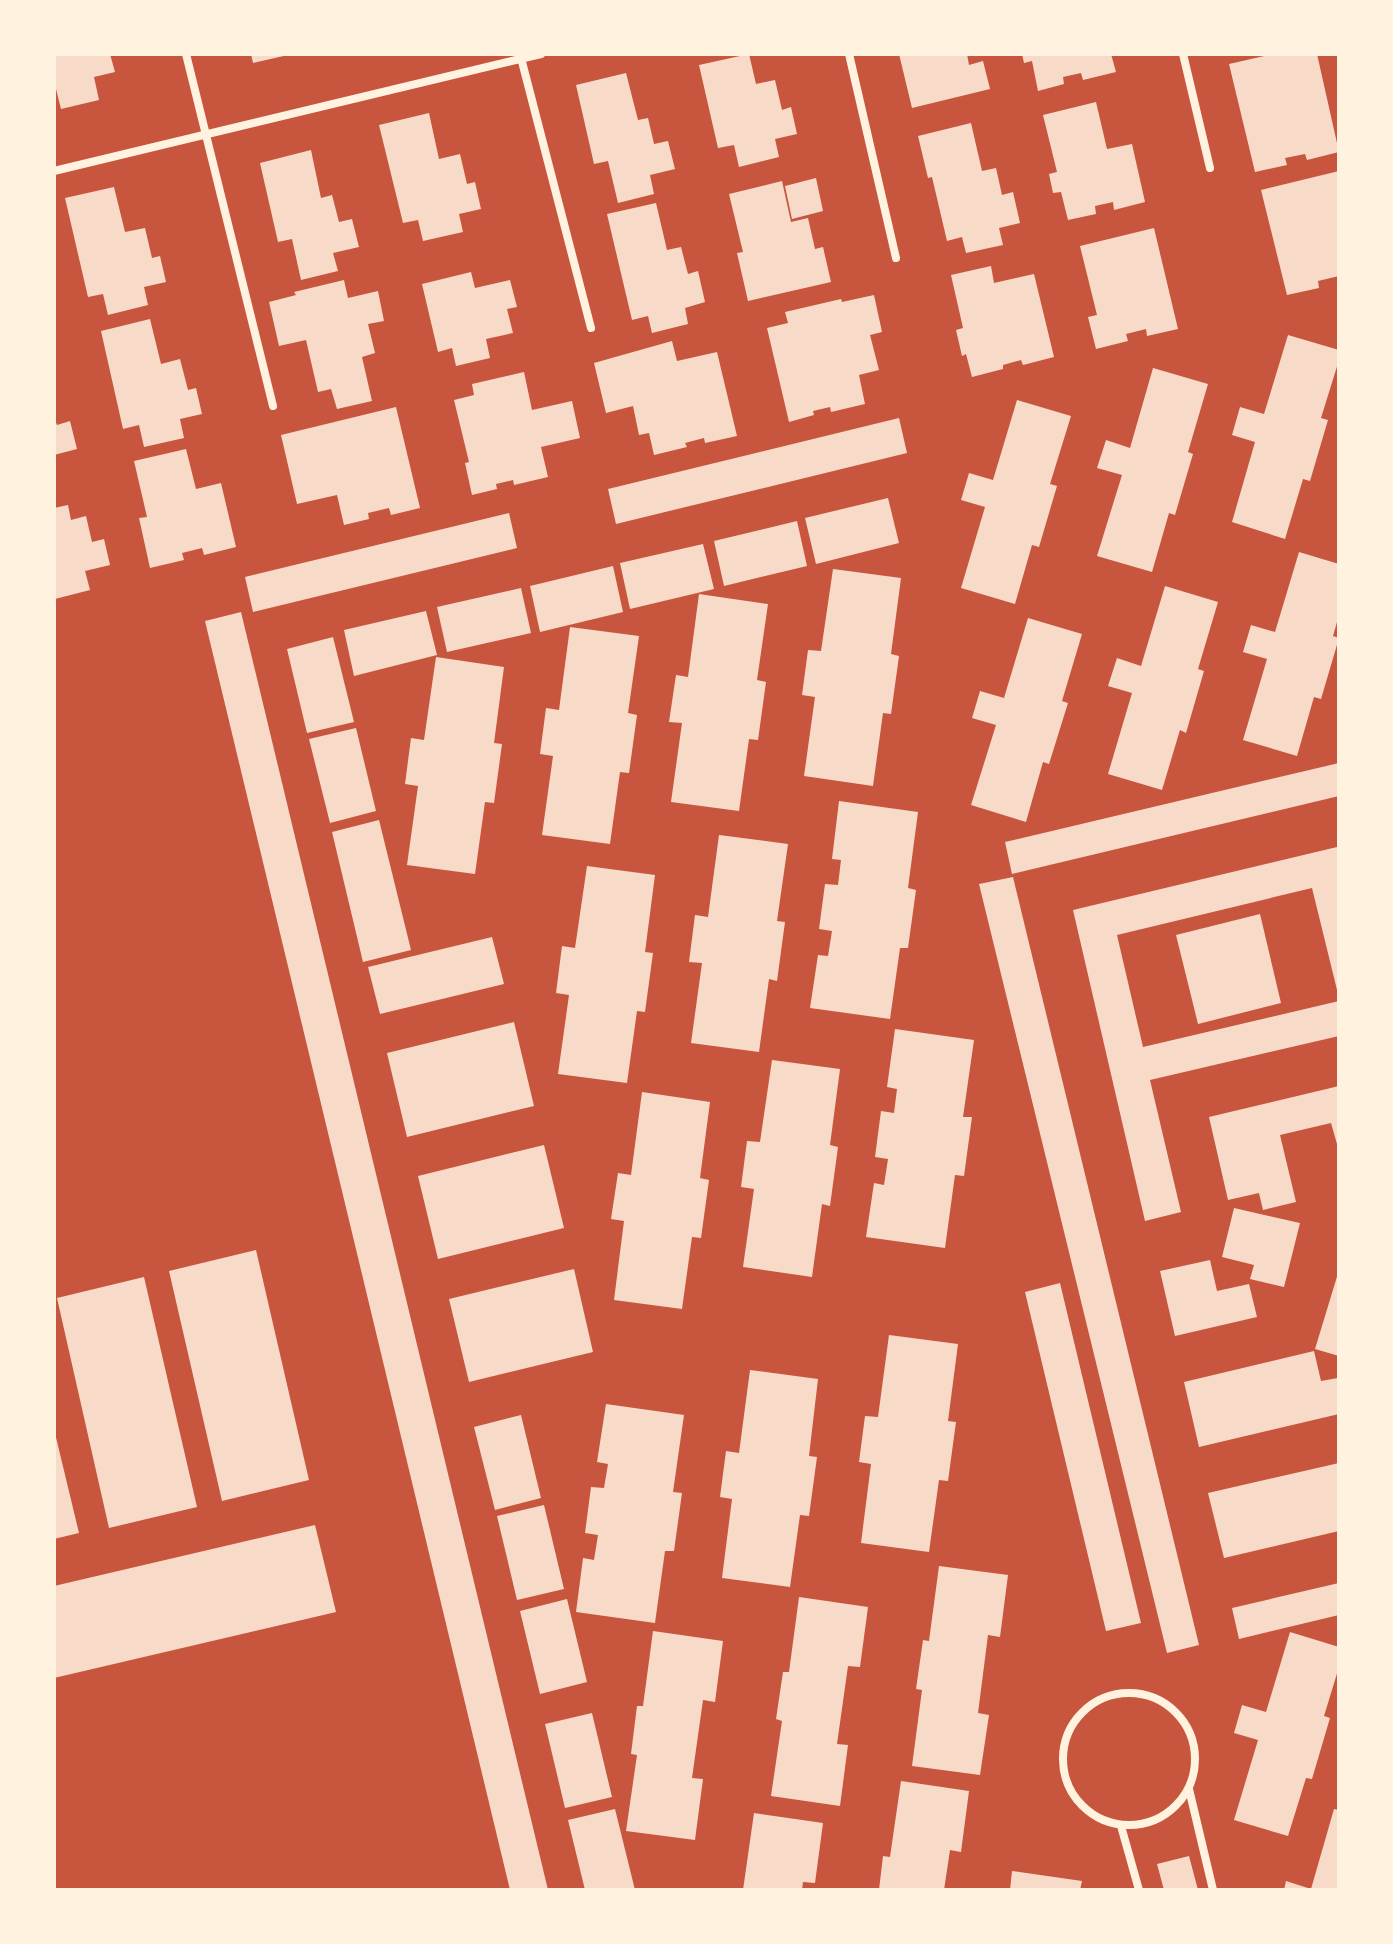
<svg xmlns="http://www.w3.org/2000/svg" width="1393" height="1944" viewBox="0 0 1393 1944" font-family="'Open Sans',sans-serif">
<style>
.building{fill:#f7dbc8}
.lines{fill:none;stroke-linecap:round;stroke-linejoin:round}
.minor{stroke:#fff3e0;stroke-width:8}
</style>
<rect width="100%" height="100%" fill="#c8553d"/>
<path class="building" d="M 54,54 L 110,54 L 115,72 L 94,77 L 99,100 L 61,109 L 54,81 Z
M 251,54 L 288,54 L 288,55 L 253,63 Z
M 749,54 L 756,84 L 775,80 L 782,110 L 791,107 L 797,134 L 775,139 L 779,157 L 739,167 L 734,145 L 718,148 L 699,65 Z
M 899,54 L 967,54 L 969,65 L 983,61 L 990,89 L 912,108 Z
M 1022,54 L 1111,54 L 1116,72 L 1083,80 L 1081,73 L 1063,77 L 1064,84 L 1038,91 L 1032,61 L 1024,63 Z
M 1273,54 L 1317,54 L 1339,152 L 1307,160 L 1305,154 L 1285,158 L 1287,165 L 1255,172 L 1229,64 Z
M 626,73 L 638,120 L 648,118 L 654,144 L 668,141 L 675,169 L 650,175 L 654,194 L 618,203 L 608,161 L 594,164 L 576,85 Z
M 1096,102 L 1107,149 L 1132,144 L 1145,202 L 1114,210 L 1113,202 L 1095,206 L 1096,214 L 1068,220 L 1061,192 L 1053,193 L 1049,174 L 1057,172 L 1043,115 Z
M 429,113 L 439,159 L 460,154 L 467,184 L 475,182 L 481,209 L 459,214 L 463,232 L 423,241 L 418,220 L 403,223 L 379,125 Z
M 971,123 L 982,171 L 996,168 L 1002,195 L 1013,192 L 1020,223 L 999,228 L 1003,245 L 966,253 L 962,237 L 947,241 L 932,177 L 928,178 L 918,136 Z
M 311,150 L 321,198 L 332,195 L 339,222 L 352,219 L 359,247 L 333,253 L 338,271 L 301,280 L 292,239 L 278,242 L 260,163 Z
M 1339,171 L 1339,276 L 1318,281 L 1319,288 L 1287,295 L 1261,190 Z
M 816,178 L 823,211 L 792,219 L 785,186 Z
M 782,181 L 791,222 L 808,218 L 815,249 L 823,247 L 831,282 L 748,301 L 737,253 L 743,252 L 729,194 Z
M 114,187 L 125,232 L 145,228 L 152,258 L 160,256 L 166,282 L 144,287 L 148,305 L 108,315 L 103,294 L 88,297 L 65,198 Z
M 656,203 L 667,250 L 681,247 L 688,274 L 698,271 L 705,302 L 685,308 L 688,324 L 652,333 L 648,316 L 632,320 L 607,214 Z
M 1154,228 L 1178,329 L 1147,336 L 1146,329 L 1126,334 L 1128,341 L 1096,349 L 1088,317 L 1097,315 L 1080,246 Z
M 991,266 L 994,283 L 1034,274 L 1054,357 L 1023,365 L 1021,360 L 1003,365 L 1003,369 L 972,377 L 966,354 L 962,356 L 956,330 L 963,328 L 951,275 Z
M 471,272 L 475,288 L 510,280 L 517,307 L 507,309 L 513,333 L 486,339 L 490,358 L 456,366 L 452,348 L 438,352 L 422,284 Z
M 344,280 L 348,298 L 378,291 L 384,321 L 368,324 L 375,353 L 362,357 L 372,401 L 337,409 L 331,389 L 318,392 L 306,340 L 279,346 L 269,302 L 296,295 L 294,292 Z
M 874,295 L 882,332 L 870,335 L 879,370 L 859,375 L 865,404 L 831,412 L 830,407 L 813,411 L 814,415 L 789,422 L 767,328 L 788,323 L 785,312 L 841,299 L 842,302 Z
M 150,319 L 161,364 L 180,359 L 188,390 L 196,388 L 202,414 L 180,419 L 184,438 L 144,447 L 139,425 L 123,429 L 101,331 Z
M 1288,335 L 1339,350 L 1339,360 L 1321,418 L 1328,420 L 1310,481 L 1303,479 L 1285,539 L 1232,522 L 1255,442 L 1232,435 L 1240,407 L 1264,414 Z
M 672,341 L 677,361 L 717,352 L 737,436 L 705,443 L 704,438 L 685,443 L 687,447 L 654,455 L 649,433 L 639,435 L 633,406 L 606,413 L 594,363 Z
M 1153,368 L 1208,384 L 1188,452 L 1193,454 L 1175,515 L 1169,513 L 1152,572 L 1097,556 L 1122,475 L 1097,468 L 1106,440 L 1130,448 Z
M 524,372 L 532,410 L 572,401 L 580,438 L 541,447 L 548,477 L 514,485 L 513,480 L 496,484 L 497,489 L 472,495 L 465,463 L 469,462 L 454,400 L 474,395 L 472,384 Z
M 1017,400 L 1071,416 L 1050,484 L 1057,486 L 1039,547 L 1032,545 L 1015,604 L 961,588 L 985,507 L 961,500 L 969,473 L 993,480 Z
M 396,407 L 420,508 L 391,515 L 389,508 L 368,513 L 369,519 L 344,525 L 337,495 L 297,504 L 281,435 Z
M 54,418 L 57,425 L 70,421 L 77,449 L 54,455 Z
M 899,418 L 907,453 L 616,524 L 608,489 Z
M 186,449 L 196,489 L 221,483 L 236,547 L 204,555 L 202,548 L 182,553 L 184,560 L 150,568 L 139,518 L 147,517 L 134,461 Z
M 888,498 L 899,543 L 816,564 L 805,518 Z
M 68,505 L 71,520 L 86,516 L 92,542 L 104,539 L 110,565 L 85,571 L 90,590 L 55,599 L 54,508 Z
M 509,513 L 517,548 L 253,612 L 245,577 Z
M 797,521 L 807,566 L 724,586 L 714,541 Z
M 703,544 L 714,589 L 630,609 L 620,563 Z
M 1299,552 L 1339,564 L 1339,615 L 1333,636 L 1339,638 L 1321,699 L 1314,697 L 1297,756 L 1243,740 L 1267,659 L 1243,652 L 1251,625 L 1275,632 Z
M 613,566 L 623,612 L 540,632 L 530,586 Z
M 833,569 L 901,578 L 891,654 L 899,656 L 891,714 L 883,713 L 873,786 L 804,776 L 815,697 L 802,695 L 808,650 L 821,651 Z
M 1165,586 L 1218,602 L 1198,669 L 1204,671 L 1186,733 L 1180,730 L 1162,790 L 1108,774 L 1132,693 L 1108,686 L 1117,658 L 1141,666 Z
M 521,588 L 531,633 L 447,652 L 437,607 Z
M 699,594 L 768,604 L 757,680 L 766,682 L 758,740 L 749,739 L 739,811 L 671,802 L 682,723 L 669,722 L 676,675 L 688,677 Z
M 426,611 L 437,655 L 354,676 L 344,630 Z
M 241,612 L 548,1890 L 510,1890 L 205,621 Z
M 1028,618 L 1082,634 L 1062,701 L 1068,703 L 1049,764 L 1043,762 L 1026,822 L 971,805 L 996,725 L 972,718 L 980,691 L 1004,698 Z
M 570,627 L 639,636 L 628,713 L 637,715 L 629,773 L 620,772 L 610,844 L 542,835 L 553,756 L 540,754 L 546,708 L 559,710 Z
M 333,637 L 354,722 L 307,733 L 287,649 Z
M 436,657 L 504,667 L 494,743 L 502,744 L 494,803 L 485,802 L 475,874 L 407,865 L 418,786 L 405,784 L 411,738 L 424,740 Z
M 356,728 L 376,811 L 330,823 L 309,739 Z
M 1339,763 L 1339,796 L 1012,874 L 1005,842 Z
M 839,801 L 918,812 L 908,888 L 916,890 L 908,948 L 900,948 L 890,1019 L 810,1008 L 818,955 L 828,956 L 832,931 L 819,929 L 825,884 L 838,885 L 841,860 L 832,859 Z
M 379,820 L 411,950 L 363,962 L 332,832 Z
M 719,835 L 788,844 L 777,921 L 785,922 L 777,981 L 769,979 L 759,1052 L 691,1043 L 702,963 L 689,962 L 695,915 L 708,917 Z
M 1337,847 L 1339,998 L 1312,888 L 1117,935 L 1143,1047 L 1339,1001 L 1339,1036 L 1150,1080 L 1181,1212 L 1145,1221 L 1073,910 Z
M 587,866 L 655,875 L 645,952 L 653,953 L 645,1012 L 637,1011 L 627,1083 L 558,1074 L 569,995 L 556,993 L 562,946 L 575,948 Z
M 1013,877 L 1199,1645 L 1167,1653 L 979,884 Z
M 1260,914 L 1281,1003 L 1198,1024 L 1176,935 Z
M 492,937 L 504,984 L 380,1014 L 368,967 Z
M 514,1022 L 534,1106 L 407,1137 L 387,1053 Z
M 895,1029 L 974,1040 L 963,1117 L 972,1117 L 964,1176 L 955,1175 L 945,1248 L 866,1237 L 874,1183 L 884,1185 L 888,1159 L 875,1157 L 881,1111 L 894,1113 L 897,1089 L 887,1087 Z
M 772,1060 L 840,1069 L 830,1145 L 838,1147 L 830,1206 L 822,1204 L 812,1277 L 743,1267 L 754,1189 L 741,1187 L 747,1141 L 760,1142 Z
M 1339,1086 L 1339,1151 L 1331,1123 L 1280,1135 L 1296,1202 L 1263,1210 L 1259,1193 L 1228,1200 L 1209,1117 Z
M 642,1092 L 710,1102 L 700,1178 L 709,1180 L 701,1238 L 692,1237 L 682,1309 L 614,1300 L 624,1221 L 611,1219 L 618,1173 L 631,1175 Z
M 544,1145 L 564,1228 L 438,1259 L 418,1176 Z
M 1234,1208 L 1300,1223 L 1284,1287 L 1250,1279 L 1254,1265 L 1222,1257 Z
M 256,1250 L 309,1480 L 222,1501 L 169,1271 Z
M 1210,1260 L 1217,1291 L 1249,1284 L 1257,1317 L 1175,1336 L 1160,1271 Z
M 574,1269 L 593,1352 L 469,1382 L 449,1299 Z
M 1339,1270 L 1339,1356 L 1315,1349 Z
M 144,1277 L 197,1507 L 109,1528 L 57,1298 Z
M 1060,1283 L 1141,1623 L 1106,1631 L 1025,1292 Z
M 889,1335 L 958,1344 L 948,1421 L 956,1422 L 948,1481 L 939,1480 L 929,1552 L 861,1543 L 871,1464 L 859,1462 L 865,1416 L 878,1417 Z
M 1314,1351 L 1321,1381 L 1338,1378 L 1339,1414 L 1199,1447 L 1184,1382 Z
M 750,1370 L 818,1379 L 809,1456 L 817,1457 L 809,1516 L 800,1515 L 790,1587 L 722,1578 L 732,1499 L 720,1497 L 726,1451 L 739,1453 Z
M 606,1404 L 684,1415 L 673,1492 L 682,1493 L 674,1551 L 665,1551 L 655,1623 L 576,1612 L 583,1558 L 594,1560 L 598,1535 L 585,1533 L 591,1487 L 604,1488 L 608,1464 L 597,1462 Z
M 521,1415 L 541,1498 L 495,1510 L 474,1427 Z
M 54,1429 L 79,1533 L 54,1539 Z
M 1339,1463 L 1339,1531 L 1224,1558 L 1208,1493 Z
M 544,1505 L 564,1589 L 517,1600 L 497,1516 Z
M 315,1525 L 336,1612 L 54,1678 L 54,1586 Z
M 939,1566 L 1008,1575 L 1000,1637 L 988,1635 L 978,1713 L 989,1715 L 980,1775 L 912,1766 L 922,1690 L 916,1689 L 923,1640 L 929,1641 Z
M 1339,1583 L 1339,1615 L 1239,1639 L 1232,1608 Z
M 799,1597 L 868,1607 L 860,1667 L 848,1666 L 837,1744 L 848,1745 L 840,1806 L 771,1796 L 782,1721 L 776,1719 L 783,1672 L 789,1672 Z
M 567,1599 L 587,1682 L 540,1694 L 520,1611 Z
M 653,1631 L 723,1641 L 715,1702 L 703,1700 L 692,1778 L 703,1779 L 695,1840 L 626,1831 L 637,1755 L 631,1754 L 637,1706 L 643,1706 Z
M 1290,1632 L 1339,1647 L 1339,1667 L 1324,1716 L 1330,1718 L 1312,1779 L 1306,1778 L 1288,1836 L 1234,1820 L 1258,1740 L 1234,1733 L 1242,1705 L 1266,1712 Z
M 592,1713 L 612,1797 L 565,1808 L 545,1724 Z
M 901,1781 L 969,1791 L 961,1852 L 950,1850 L 944,1890 L 879,1890 L 883,1856 L 890,1857 Z
M 615,1809 L 635,1890 L 585,1890 L 568,1820 Z
M 1334,1809 L 1339,1810 L 1339,1890 L 1284,1890 L 1286,1881 L 1311,1889 Z
M 754,1813 L 823,1823 L 815,1883 L 803,1882 L 802,1890 L 743,1890 Z
M 1189,1856 L 1198,1890 L 1164,1890 L 1157,1864 Z
M 1012,1871 L 1082,1881 L 1080,1890 L 1010,1890 Z"/>
<g class="lines">
<path class="minor" d="M 186,54 L 273,406
M 520,54 L 591,328
M 849,54 L 896,258
M 1183,54 L 1210,168
M 54,171 L 541,54
M1063 1759a66 66 0 1 1 132 0a66 66 0 1 1-132 0Z
M 1189,1789 L 1213,1890
M 1121,1826 L 1139,1890"/>
</g>
<rect width="1393" height="1944" fill="none" stroke="#fff3e0" stroke-width="112"/>
</svg>
